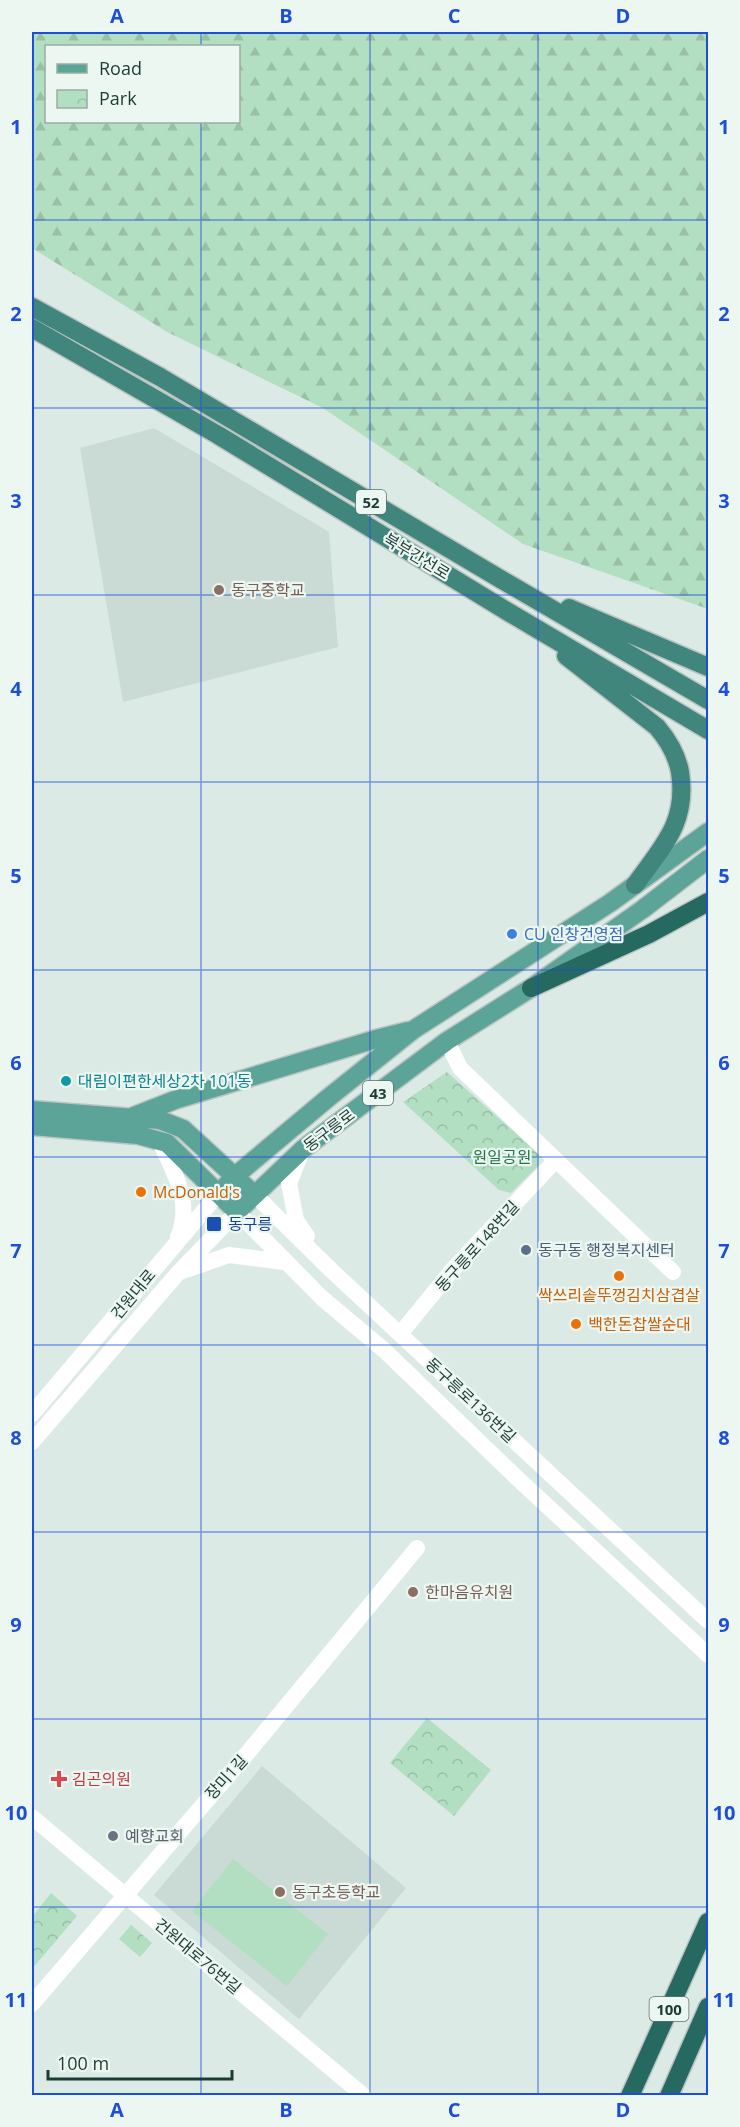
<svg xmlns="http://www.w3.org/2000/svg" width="740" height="2127" viewBox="0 0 740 2127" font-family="'Open Sans','Noto Sans KR',sans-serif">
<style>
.built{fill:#cadad4}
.grass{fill:#b2dec1}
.forest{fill:url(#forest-firs);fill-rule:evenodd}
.park{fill:url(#park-crowns)}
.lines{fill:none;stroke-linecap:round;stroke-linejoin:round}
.primary-casing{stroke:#bbc4c2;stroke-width:21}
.trunk-casing{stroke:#bbc4c2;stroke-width:21}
.motorway-casing{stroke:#bbc4c2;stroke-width:21}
.tertiary{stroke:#fff;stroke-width:16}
.primary{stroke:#5ca497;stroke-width:18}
.trunk{stroke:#41867c;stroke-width:18}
.motorway{stroke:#266961;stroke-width:18}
.grid{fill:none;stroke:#1d4ed8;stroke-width:1.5;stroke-opacity:0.55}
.education-dot{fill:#8d6e63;stroke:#edf7f2;stroke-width:2}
.shop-dot{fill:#3f7fe0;stroke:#edf7f2;stroke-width:2}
.culture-dot{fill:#0f9aa8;stroke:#edf7f2;stroke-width:2}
.food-dot{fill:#e8710a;stroke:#edf7f2;stroke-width:2}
.transit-dot{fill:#1a4fb4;stroke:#edf7f2;stroke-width:2}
.service-dot{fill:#5c6f8a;stroke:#edf7f2;stroke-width:2}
.health-dot{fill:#e0444e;stroke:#edf7f2;stroke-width:2}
.worship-dot{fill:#6b7280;stroke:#edf7f2;stroke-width:2}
.labels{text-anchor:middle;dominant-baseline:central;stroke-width:4.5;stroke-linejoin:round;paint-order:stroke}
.shield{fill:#edf7f2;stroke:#5b736e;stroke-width:1.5}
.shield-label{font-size:15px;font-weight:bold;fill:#1d3b35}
.street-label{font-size:16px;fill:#1d3b35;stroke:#edf7f2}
.education-label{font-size:16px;fill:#785e54;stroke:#edf7f2;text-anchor:start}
.shop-label{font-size:16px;fill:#366cbe;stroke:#edf7f2;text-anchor:start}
.culture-label{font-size:16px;fill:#0d838f;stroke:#edf7f2;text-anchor:start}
.park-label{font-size:16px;fill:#237549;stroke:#edf7f2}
.food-label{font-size:16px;fill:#c56008;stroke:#edf7f2;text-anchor:start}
.transit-label{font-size:16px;fill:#164399;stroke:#edf7f2;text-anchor:start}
.service-label{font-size:16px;fill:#4e5e75;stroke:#edf7f2;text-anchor:start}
.health-label{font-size:16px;fill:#be3a42;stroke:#edf7f2;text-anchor:start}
.worship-label{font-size:16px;fill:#5b616d;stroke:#edf7f2;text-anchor:start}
.neatline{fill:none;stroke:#1d4ed8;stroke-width:2}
.grid-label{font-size:20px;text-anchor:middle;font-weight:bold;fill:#1d4ed8}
</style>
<defs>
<pattern id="forest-firs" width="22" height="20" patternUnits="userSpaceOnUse" patternTransform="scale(1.5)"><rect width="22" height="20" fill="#b2dec1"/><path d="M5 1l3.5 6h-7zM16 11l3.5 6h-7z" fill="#99bfa6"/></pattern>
<pattern id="park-crowns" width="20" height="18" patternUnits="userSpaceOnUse" patternTransform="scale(1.5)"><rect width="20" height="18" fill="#b2dec1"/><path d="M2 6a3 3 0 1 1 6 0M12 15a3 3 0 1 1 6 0" fill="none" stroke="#99bfa6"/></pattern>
</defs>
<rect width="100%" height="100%" fill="#dceae5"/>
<path class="built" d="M 154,428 L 329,532 L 338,647 L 123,702 L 80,448 Z
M 262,1766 L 406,1888 L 299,2019 L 154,1895 Z"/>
<path class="grass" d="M 233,1859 L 328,1934 L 287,1986 L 192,1911 Z"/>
<path class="forest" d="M 32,32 L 708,32 L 708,609 L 523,544 L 323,408 L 167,332 L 32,248 ZM 46,46 L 238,46 L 238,122 L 46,122 Z"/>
<path class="park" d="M 447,1072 L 539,1154 L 539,1165 L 511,1193 L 499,1190 L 403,1102 Z
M 427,1718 L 491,1770 L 454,1816 L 390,1763 Z
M 51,1893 L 77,1916 L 32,1969 L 32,1917 Z
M 131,1925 L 152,1943 L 140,1957 L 119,1939 Z"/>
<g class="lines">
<defs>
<path id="primary" d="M 32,1110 L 160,1120 L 183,1129 L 255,1195
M 134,1116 L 175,1100 L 376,1039 L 408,1031
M 32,1126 L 138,1135 L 167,1143 L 237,1212 L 303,1149 L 447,1041 L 531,988 L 643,909 L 708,859
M 218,1194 L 235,1176 L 328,1098 L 413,1030 L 610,903 L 708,832"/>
<path id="trunk" d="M 32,307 L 160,377 L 497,577 L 708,700
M 32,328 L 218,435 L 510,613 L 708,730
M 569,608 L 708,667
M 566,656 L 657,727 C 668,740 677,755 680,772 C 688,823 662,847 635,885"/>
<path id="motorway" d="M 531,988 L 649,934 L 708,902
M 630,2096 L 708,1922
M 669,2096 L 708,2007"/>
</defs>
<use href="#primary" class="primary-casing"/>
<use href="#trunk" class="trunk-casing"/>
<use href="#motorway" class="motorway-casing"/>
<path class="tertiary" d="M 447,1041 L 460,1068 L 673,1272
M 160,1142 C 174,1173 193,1202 178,1237
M 303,1149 L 289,1183 L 296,1220 L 307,1236
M 255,1195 L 332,1271 L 708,1621
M 180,1272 L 229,1255 L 284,1262
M 400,1334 L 454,1268 L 556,1160
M 32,1414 L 218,1194
M 32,1442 L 178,1273 L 237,1212 L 322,1298 L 384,1350 L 517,1478 L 708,1655
M 32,1817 L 364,2096
M 32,2004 L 245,1756 L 417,1548"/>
<use href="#primary" class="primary"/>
<use href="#trunk" class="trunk"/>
<use href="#motorway" class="motorway"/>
</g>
<path class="grid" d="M 201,32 L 201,46M 370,32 L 370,2096M 538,32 L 538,2096M 201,122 L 201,2096M 32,220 L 708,220M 32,408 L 708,408M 32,595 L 708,595M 32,782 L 708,782M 32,970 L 708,970M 32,1157 L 708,1157M 32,1345 L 708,1345M 32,1532 L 708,1532M 32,1719 L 708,1719M 32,1907 L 708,1907"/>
<g class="education-dot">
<circle cx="219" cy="590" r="6"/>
<circle cx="413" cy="1592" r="6"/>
<circle cx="280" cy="1892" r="6"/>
</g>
<circle class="shop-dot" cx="512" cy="934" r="6"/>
<circle class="culture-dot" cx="66" cy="1081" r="6"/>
<g class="food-dot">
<circle cx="141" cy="1192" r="6"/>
<circle cx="619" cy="1276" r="6"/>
<circle cx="576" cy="1324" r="6"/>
</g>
<rect class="transit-dot" x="206" y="1216" width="16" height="16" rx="3"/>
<circle class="service-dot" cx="526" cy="1250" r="6"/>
<path class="health-dot" d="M56 1770h6v6h6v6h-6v6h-6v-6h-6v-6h6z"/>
<circle class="worship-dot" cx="113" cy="1836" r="6"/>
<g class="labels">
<g class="shield">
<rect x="356" y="490" width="30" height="24" rx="4.5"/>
<rect x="363" y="1081" width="30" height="24" rx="4.5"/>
<rect x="649.5" y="1997" width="39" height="24" rx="4.5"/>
</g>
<g class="shield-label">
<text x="371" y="502">52</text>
<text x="378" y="1093">43</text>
<text x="669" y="2009">100</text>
</g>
<g class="street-label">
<text transform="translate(417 556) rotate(31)">북부간선로</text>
<text transform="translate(329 1130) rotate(-37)">동구릉로</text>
<text transform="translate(477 1246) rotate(-48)">동구릉로148번길</text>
<text transform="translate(133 1294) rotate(-50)">건원대로</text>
<text transform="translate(471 1400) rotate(43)">동구릉로136번길</text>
<text transform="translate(226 1777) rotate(-48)">장미1길</text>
<text transform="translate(198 1956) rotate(40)">건원대로76번길</text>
</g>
<g class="education-label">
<text x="231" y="590">동구중학교</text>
<text x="425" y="1592">한마음유치원</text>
<text x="292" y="1892">동구초등학교</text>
</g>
<g class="shop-label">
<text x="524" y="934">CU 인창건영점</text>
</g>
<g class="culture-label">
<text x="78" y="1081">대림이편한세상2차 101동</text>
</g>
<g class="park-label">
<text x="502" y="1157">원일공원</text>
</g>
<g class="food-label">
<text x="153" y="1192">McDonald's</text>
<text x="619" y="1295" text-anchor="middle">싹쓰리솥뚜껑김치삼겹살</text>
<text x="588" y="1324">백한돈찹쌀순대</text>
</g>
<g class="transit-label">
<text x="228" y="1224">동구릉</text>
</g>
<g class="service-label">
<text x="538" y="1250">동구동 행정복지센터</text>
</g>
<g class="health-label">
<text x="72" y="1779">김곤의원</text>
</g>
<g class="worship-label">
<text x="125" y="1836">예향교회</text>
</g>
</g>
<rect width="740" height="2127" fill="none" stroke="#edf7f2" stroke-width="66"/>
<rect x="45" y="45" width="195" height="78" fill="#edf7f2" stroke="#9aaca6" stroke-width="1.5"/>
<rect x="57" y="64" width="30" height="9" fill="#5ca497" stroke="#9aaca6" stroke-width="1.5"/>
<text x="99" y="75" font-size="18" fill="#1d3b35">Road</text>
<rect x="57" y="90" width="30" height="18" fill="url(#park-crowns)" stroke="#9aaca6" stroke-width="1.5"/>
<text x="99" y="105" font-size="18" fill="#1d3b35">Park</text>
<path d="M48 2070v9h184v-9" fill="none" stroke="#1d3b35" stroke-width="3"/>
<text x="57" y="2070" font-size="18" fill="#1d3b35" stroke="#edf7f2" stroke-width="4.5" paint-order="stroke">100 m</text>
<rect x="33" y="33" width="674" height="2061" class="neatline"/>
<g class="grid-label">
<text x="117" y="23">A</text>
<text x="286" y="23">B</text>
<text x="454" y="23">C</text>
<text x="623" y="23">D</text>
<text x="16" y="134">1</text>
<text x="724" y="134">1</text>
<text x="16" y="321">2</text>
<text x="724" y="321">2</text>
<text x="16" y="508">3</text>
<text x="724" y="508">3</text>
<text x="16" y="696">4</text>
<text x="724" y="696">4</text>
<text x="16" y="883">5</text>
<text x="724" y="883">5</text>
<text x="16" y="1070">6</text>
<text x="724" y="1070">6</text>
<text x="16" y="1258">7</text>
<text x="724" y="1258">7</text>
<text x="16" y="1445">8</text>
<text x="724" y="1445">8</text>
<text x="16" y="1632">9</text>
<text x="724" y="1632">9</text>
<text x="16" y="1820">10</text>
<text x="724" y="1820">10</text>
<text x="16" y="2007">11</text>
<text x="724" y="2007">11</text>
<text x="117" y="2117">A</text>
<text x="286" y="2117">B</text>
<text x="454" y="2117">C</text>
<text x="623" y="2117">D</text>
</g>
</svg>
